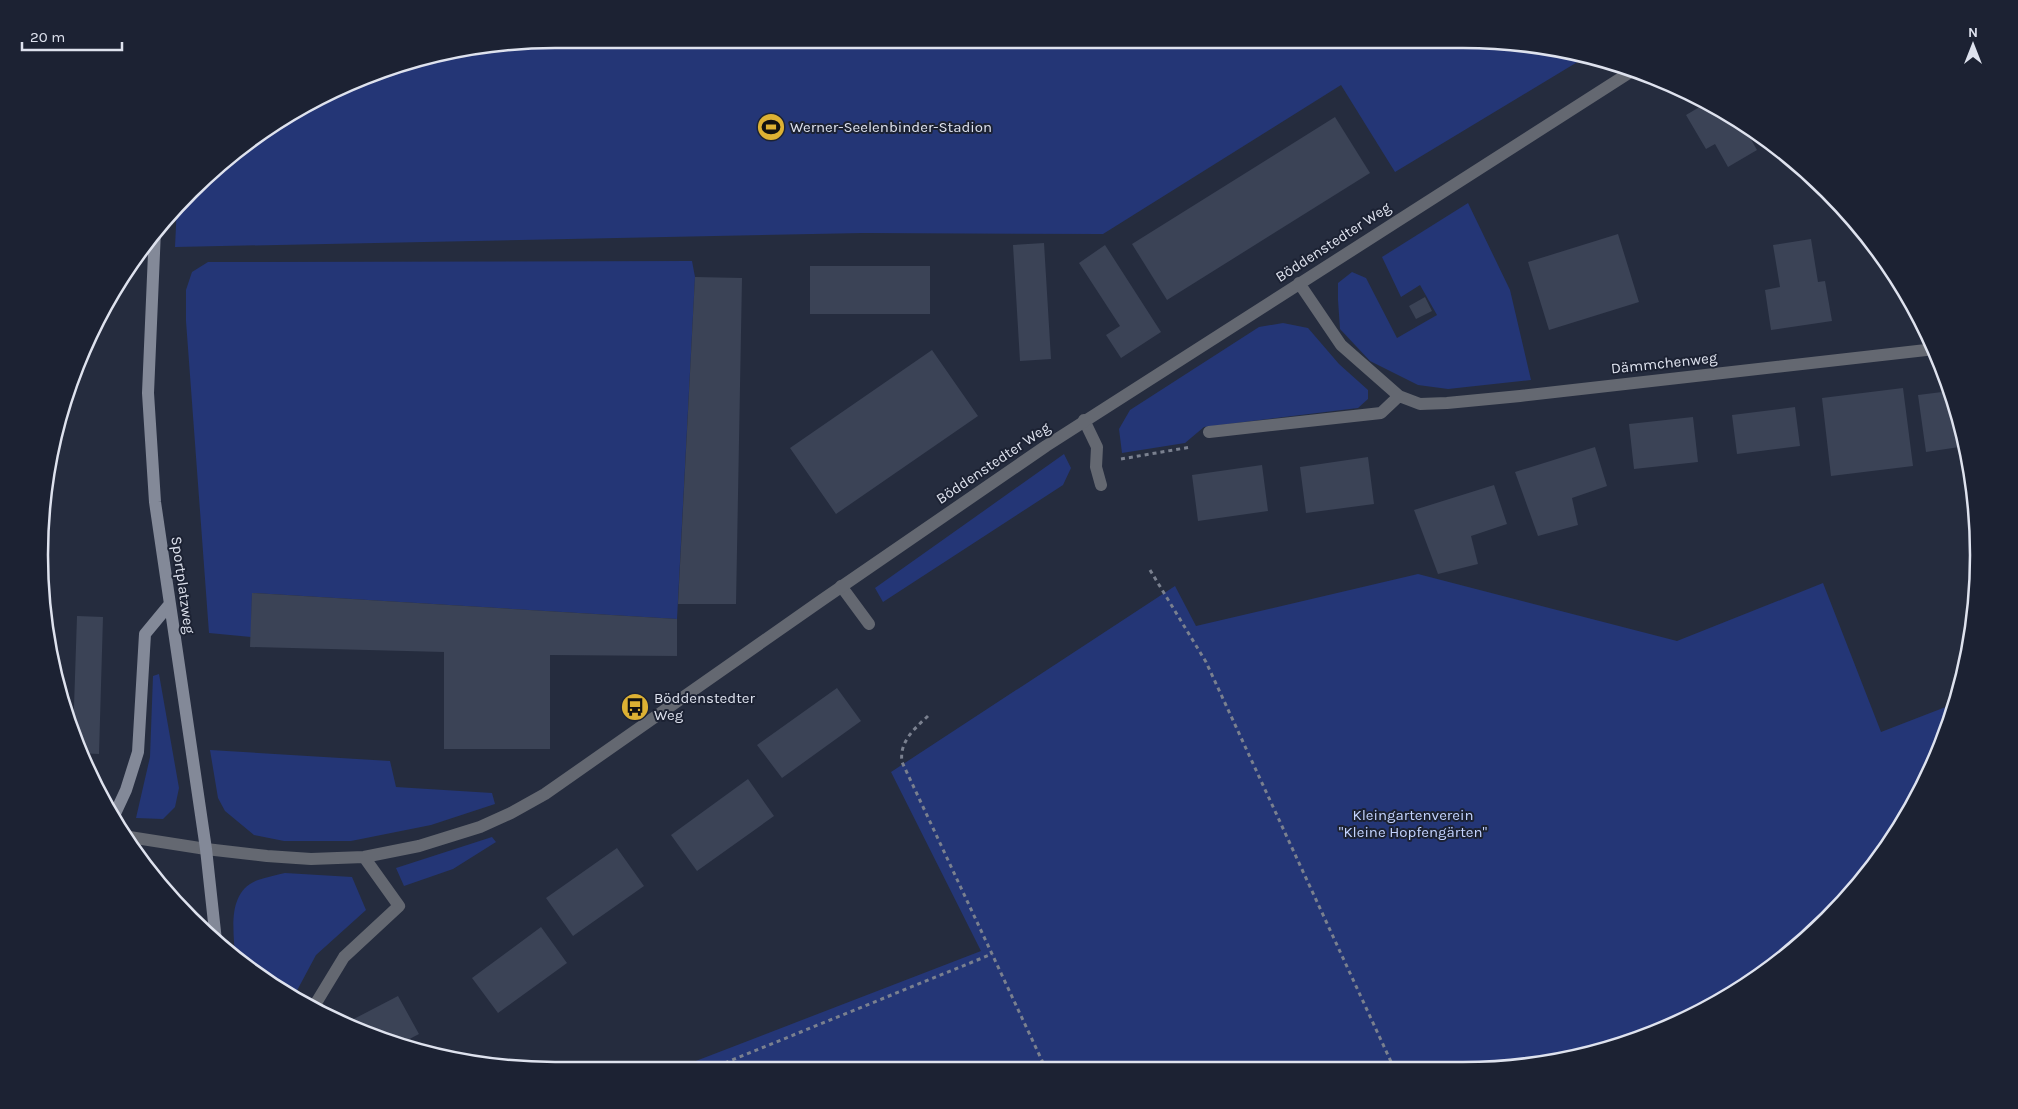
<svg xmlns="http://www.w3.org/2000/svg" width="2018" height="1109" viewBox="0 0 2018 1109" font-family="Karla,sans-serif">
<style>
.green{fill:#243676}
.building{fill:#3b4356}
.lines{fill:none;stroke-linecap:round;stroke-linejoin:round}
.path{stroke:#7a808f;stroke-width:3;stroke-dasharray:4 4;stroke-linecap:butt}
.lane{stroke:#646871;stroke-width:12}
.street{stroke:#646871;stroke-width:12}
.secondary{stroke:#838998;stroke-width:12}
.labels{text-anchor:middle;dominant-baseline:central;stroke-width:4;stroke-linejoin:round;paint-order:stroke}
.poi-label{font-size:15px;fill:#dee2ee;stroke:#1c2233;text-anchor:start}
.street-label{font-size:15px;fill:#dee2ee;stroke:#1c2233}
.park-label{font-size:15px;fill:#c4d4ff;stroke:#1c2233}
.rim{fill:none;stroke:#dee2ee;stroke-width:2.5}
</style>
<rect width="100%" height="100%" fill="#252c3e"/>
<path class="green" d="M 555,39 L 1497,40 L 1589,55 L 1395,172 L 1341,85 L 1103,234 L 863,233 L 175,247 L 177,205 L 240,146 L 297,108 L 388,66 L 454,49 Z
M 1468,203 L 1510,290 L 1531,380 L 1448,389 L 1418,385 L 1370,361 L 1340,329 L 1338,300 L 1338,283 L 1352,272 L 1366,278 L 1397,338 L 1437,315 L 1420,285 L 1401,297 L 1382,257 Z
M 692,261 L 695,277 L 677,619 L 252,593 L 251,637 L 209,633 L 186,321 L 186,290 L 192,272 L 208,262 Z
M 1283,323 L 1308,328 L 1339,364 L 1368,390 L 1368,399 L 1358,408 L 1204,427 L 1185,443 L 1122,453 L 1119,429 L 1130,410 L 1259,327 Z
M 1064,454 L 1071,468 L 1063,485 L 883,602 L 875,588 Z
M 1418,574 L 1677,641 L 1823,583 L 1881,732 L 1956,703 L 1952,720 L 1910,812 L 1851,895 L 1750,983 L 1630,1043 L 1531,1066 L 675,1069 L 981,951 L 891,772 L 1175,586 L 1196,626 Z
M 159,674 L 179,788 L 175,807 L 163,819 L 136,818 L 150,757 L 153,676 Z
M 210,750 L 390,761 L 396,787 L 492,793 L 495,804 L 431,825 L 351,841 L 284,841 L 254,835 L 225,811 L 218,798 Z
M 492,837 L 496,842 L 453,869 L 404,886 L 396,868 Z
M 285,873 L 352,877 L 366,910 L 316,955 L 293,998 L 235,958 C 234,931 226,892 258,880 C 267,877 276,875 285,873 Z"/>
<path class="building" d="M 1708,102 L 1721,108 L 1754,131 L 1748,134 L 1757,150 L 1728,167 L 1715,144 L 1706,149 L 1686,115 Z
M 1335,117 L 1370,173 L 1167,300 L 1132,244 Z
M 1618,234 L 1639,302 L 1549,330 L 1528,262 Z
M 1811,239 L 1818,282 L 1825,281 L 1832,321 L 1771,330 L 1765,290 L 1780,287 L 1773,245 Z
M 1044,243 L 1051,359 L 1020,361 L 1013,245 Z
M 1105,245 L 1161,332 L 1121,358 L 1106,335 L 1120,326 L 1079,263 Z
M 810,266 L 930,266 L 930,314 L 810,314 Z
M 695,277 L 742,278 L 736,604 L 678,604 Z
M 1425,297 L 1432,311 L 1416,319 L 1409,306 Z
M 932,350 L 978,416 L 836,514 L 790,448 Z
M 78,359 L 77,385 L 69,385 Z
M 1903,388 L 1913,466 L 1831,476 L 1822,398 Z
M 1950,391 L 1962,421 L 1966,446 L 1926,452 L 1918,395 Z
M 1795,407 L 1800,446 L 1737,454 L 1732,415 Z
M 1693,417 L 1698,462 L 1634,469 L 1629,424 Z
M 1595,447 L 1607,486 L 1572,498 L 1578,525 L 1538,536 L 1515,472 Z
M 1368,457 L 1374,504 L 1306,513 L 1300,467 Z
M 1262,465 L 1268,511 L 1198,521 L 1192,475 Z
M 1494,485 L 1507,524 L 1471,536 L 1478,564 L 1438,574 L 1414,510 Z
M 252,593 L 677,619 L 677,656 L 550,655 L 550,749 L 444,749 L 444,652 L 250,647 Z
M 77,616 L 103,617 L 99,754 L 78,753 L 73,737 Z
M 837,688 L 861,721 L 782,778 L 757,745 Z
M 748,779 L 774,816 L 697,871 L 671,835 Z
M 617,848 L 644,886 L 573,936 L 546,898 Z
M 541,927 L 567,963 L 498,1013 L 472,978 Z
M 398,996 L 419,1034 L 400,1044 L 348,1022 Z"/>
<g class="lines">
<path class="path" d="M 1121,459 L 1191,447
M 1150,570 L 1206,662 L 1393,1066
M 928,716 C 914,729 899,742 902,762 L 1045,1067
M 710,1069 L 992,954"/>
<path class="lane" d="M 1084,420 L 1097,447 L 1096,467 L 1101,485
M 841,586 L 869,624
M 123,836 L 206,849"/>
<path class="street" d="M 1299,283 L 1341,345 L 1399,396 L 1420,404 L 1447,403 L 1520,396 L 1935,349
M 1209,432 L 1381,413 L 1399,396
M 206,849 L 267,856 L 311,859 L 364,857 L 419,846 L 480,827 L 511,813 L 545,794 L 822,600 L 1046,446 L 1632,71
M 313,1008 L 344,957 L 399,906 L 364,857"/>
<path class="secondary" d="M 155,230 L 148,393 L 155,502 L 206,849 L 216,941
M 113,818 L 126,790 L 138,752 L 145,634 L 169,605"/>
</g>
<defs>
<symbol id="stadium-disc" viewBox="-11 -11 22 22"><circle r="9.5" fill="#ddb133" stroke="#1c2233"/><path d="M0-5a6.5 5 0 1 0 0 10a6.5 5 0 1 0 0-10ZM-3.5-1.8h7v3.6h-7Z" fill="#111"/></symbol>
<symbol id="bus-disc" viewBox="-11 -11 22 22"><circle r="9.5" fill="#ddb133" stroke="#1c2233"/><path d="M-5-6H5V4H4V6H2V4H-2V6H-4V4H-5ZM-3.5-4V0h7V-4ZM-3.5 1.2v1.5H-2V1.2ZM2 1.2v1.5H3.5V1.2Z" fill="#111"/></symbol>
</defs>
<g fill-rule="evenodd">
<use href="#stadium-disc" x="755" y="111" width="32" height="32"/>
<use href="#bus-disc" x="619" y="691" width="32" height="32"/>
</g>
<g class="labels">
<g class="poi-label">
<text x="790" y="127">Werner-Seelenbinder-Stadion</text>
<text x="654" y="698">Böddenstedter<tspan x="654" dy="17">Weg</tspan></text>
</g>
<g class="street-label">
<text transform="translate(1333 242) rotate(-33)">Böddenstedter Weg</text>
<text transform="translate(1664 363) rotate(-6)">Dämmchenweg</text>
<text transform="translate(993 463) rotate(-34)">Böddenstedter Weg</text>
<text transform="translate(183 585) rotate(82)">Sportplatzweg</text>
</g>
<g class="park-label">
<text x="1413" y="815">Kleingartenverein<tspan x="1413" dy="17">"Kleine Hopfengärten"</tspan></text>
</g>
</g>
<path d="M0 0H2018V1109H0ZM555 48H1463A507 507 0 0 1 1970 555V555A507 507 0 0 1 1463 1062H555A507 507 0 0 1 48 555V555A507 507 0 0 1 555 48Z" fill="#1c2233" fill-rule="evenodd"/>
<path class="rim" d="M555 48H1463A507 507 0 0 1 1970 555V555A507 507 0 0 1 1463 1062H555A507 507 0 0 1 48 555V555A507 507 0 0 1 555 48Z"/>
<g transform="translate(1973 45)" stroke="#1c2233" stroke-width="4" paint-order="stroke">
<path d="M0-4L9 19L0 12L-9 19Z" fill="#dee2ee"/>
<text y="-8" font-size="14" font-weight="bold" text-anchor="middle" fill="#dee2ee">N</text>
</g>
<path d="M22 42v8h100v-8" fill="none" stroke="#dee2ee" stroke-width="2.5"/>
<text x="30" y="42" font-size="15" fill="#dee2ee" stroke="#1c2233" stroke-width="4" paint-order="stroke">20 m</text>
</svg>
